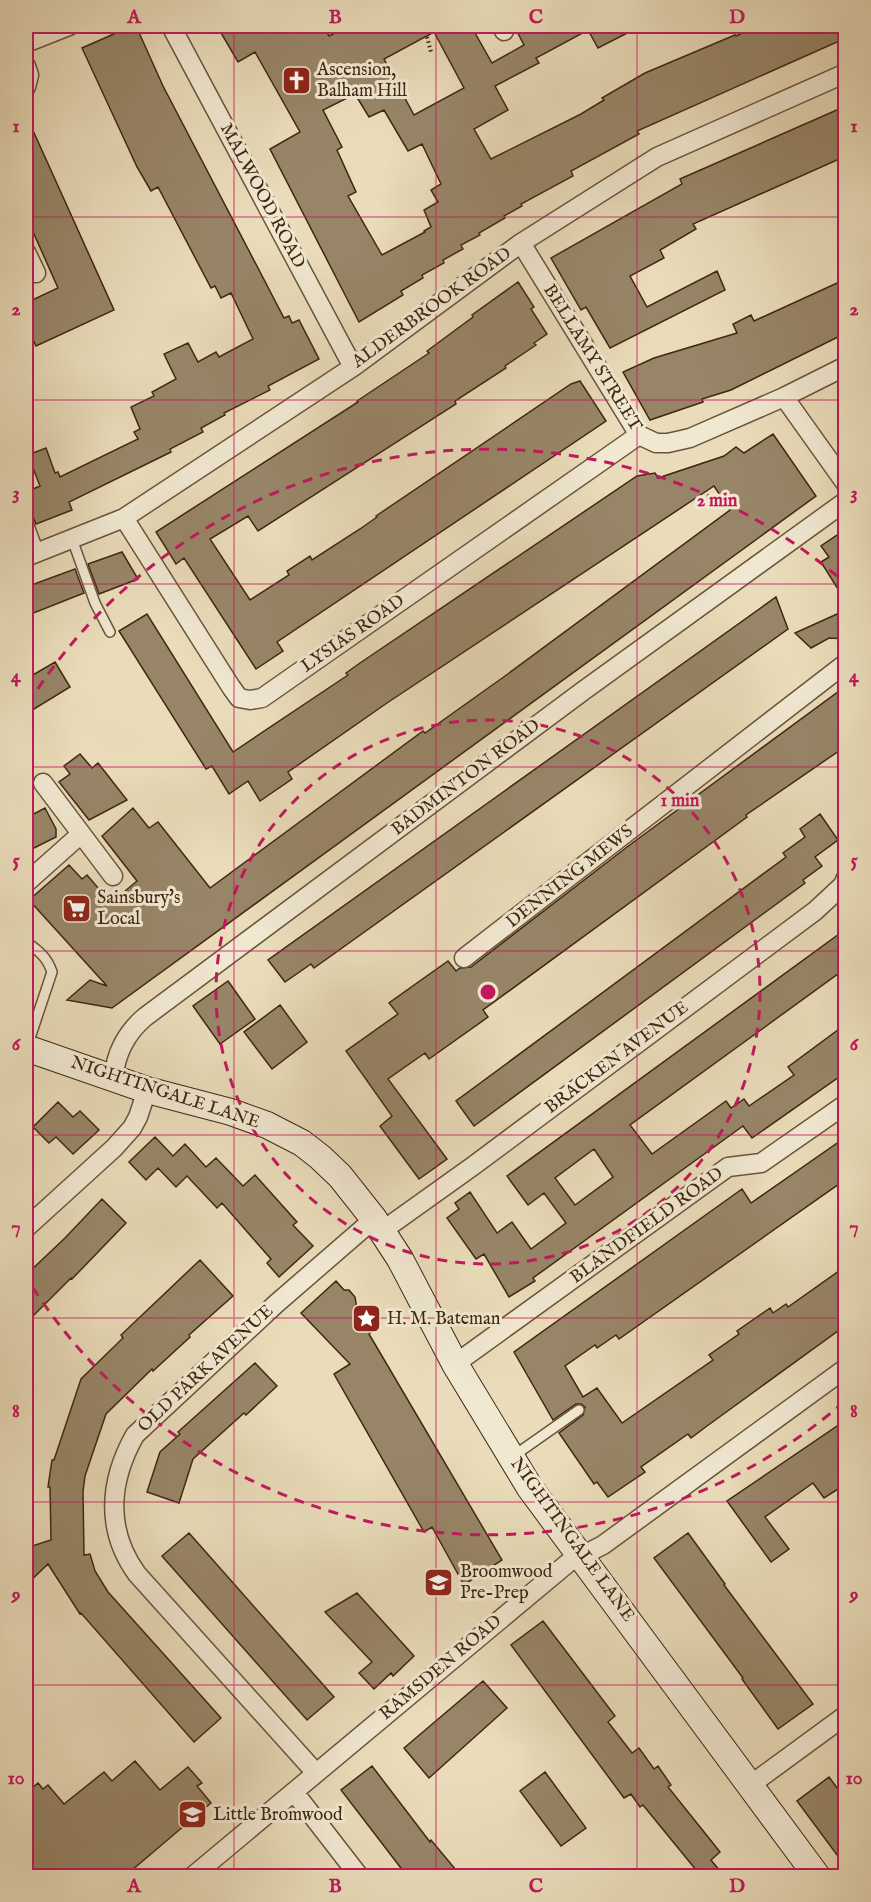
<svg xmlns="http://www.w3.org/2000/svg" width="871" height="1902" viewBox="0 0 871 1902" font-family="'IM FELL English',serif">
<style>
.building{fill:#988568;stroke:#3f2710;stroke-width:1.5;fill-rule:evenodd}
.lines{fill:none;stroke-linecap:round;stroke-linejoin:round}
.service-casing{stroke:#6a543a;stroke-width:12}
.minor-casing{stroke:#6a543a;stroke-width:21}
.secondary-casing{stroke:#3f2710;stroke-width:28}
.path{stroke:#3f2710;stroke-width:4;stroke-dasharray:1.5 3;stroke-linecap:butt}
.service{stroke:#f1e8d2;stroke-width:9}
.minor{stroke:#f1e8d2;stroke-width:18}
.secondary{stroke:#f1e8d2;stroke-width:26}
.grid{fill:none;stroke:#c2185b;stroke-width:1.5;stroke-opacity:0.55}
.ring{fill:none;stroke:#c2185b;stroke-width:3;stroke-dasharray:10 8}
.labels{text-anchor:middle;dominant-baseline:central;stroke-width:6;stroke-linejoin:round;paint-order:stroke}
.poi-label{font-size:18px;fill:#3f2710;stroke:#f1e8d2;text-anchor:start}
.street-label{font-size:18px;fill:#3f2710;stroke:#f1e8d2}
.centre{fill:#c2185b;stroke:#f1e8d2;stroke-width:3}
.ring-label{font-size:18px;text-anchor:middle;font-weight:bold;fill:#c2185b;stroke:#f1e8d2;stroke-width:6;stroke-linejoin:round;paint-order:stroke}
.neatline{fill:none;stroke:#c2185b;stroke-width:2}
.grid-label{font-size:20px;text-anchor:middle;font-weight:bold;fill:#c2185b}
</style>
<rect width="100%" height="100%" fill="#eadcba"/>
<filter id="stains"><feTurbulence type="fractalNoise" baseFrequency=".00333" numOctaves="4"/><feColorMatrix values="0 0 0 0 .2 0 0 0 0 .09 0 0 0 0 .02 0 0 0 .5 -.17"/></filter>
<radialGradient id="worn" r=".72"><stop offset=".6" stop-color="#630" stop-opacity="0"/><stop offset="1" stop-color="#630" stop-opacity=".3"/></radialGradient>
<path class="building" d="M 132,26 L 136,26 L 163,86 L 284,318 L 289,316 L 292,323 L 299,320 L 319,359 L 268,386 L 270,390 L 224,413 L 225,415 L 201,428 L 203,432 L 170,449 L 171,452 L 69,502 L 72,510 L 36,524 L 31,512 L 26,510 L 26,492 L 40,486 L 28,455 L 46,448 L 55,473 L 58,472 L 60,477 L 138,439 L 134,432 L 140,429 L 131,407 L 154,396 L 152,392 L 176,379 L 164,354 L 188,343 L 198,362 L 216,352 L 219,357 L 253,339 L 231,293 L 221,298 L 215,286 L 211,288 L 158,187 L 151,191 L 137,167 L 82,48 Z
M 217,26 L 323,26 L 329,36 L 350,26 L 471,26 L 492,63 L 524,45 L 514,26 L 641,26 L 598,48 L 588,30 L 536,58 L 539,63 L 495,86 L 508,110 L 474,129 L 491,159 L 581,114 L 604,100 L 602,98 L 645,73 L 735,35 L 736,36 L 757,26 L 846,26 L 846,38 L 637,131 L 639,134 L 571,171 L 573,176 L 521,204 L 522,206 L 504,216 L 505,218 L 479,233 L 480,235 L 461,245 L 463,249 L 443,260 L 444,263 L 422,275 L 423,278 L 401,291 L 403,295 L 359,322 L 270,149 L 300,132 L 255,52 L 238,62 ZM 434,32 L 464,88 L 414,115 L 384,59 ZM 355,94 L 369,117 L 384,110 L 408,151 L 422,144 L 441,184 L 431,190 L 438,202 L 424,210 L 431,227 L 424,231 L 425,232 L 382,255 L 348,196 L 356,192 L 337,150 L 342,147 L 323,110 Z
M 846,106 L 846,156 L 693,224 L 696,229 L 660,250 L 664,258 L 630,276 L 647,307 L 717,271 L 725,290 L 610,348 L 586,307 L 581,310 L 551,258 L 682,184 L 680,179 Z
M 26,115 L 114,310 L 36,346 L 26,325 L 26,303 L 58,288 L 26,216 Z
M 846,279 L 846,333 L 731,390 L 702,399 L 703,402 L 650,420 L 623,372 L 654,358 L 737,333 L 733,324 L 751,315 L 754,321 Z
M 518,282 L 534,307 L 531,309 L 547,334 L 534,343 L 536,345 L 505,366 L 506,368 L 455,401 L 456,404 L 258,531 L 248,516 L 210,539 L 250,600 L 289,575 L 287,571 L 310,556 L 312,560 L 360,529 L 377,517 L 376,516 L 571,384 L 580,381 L 606,421 L 277,642 L 283,651 L 256,669 L 184,558 L 176,564 L 156,532 L 358,402 L 357,401 L 429,353 L 427,351 L 473,317 L 472,315 Z
M 773,434 L 816,496 L 112,1008 L 67,1000 L 90,980 L 107,986 L 29,900 L 69,865 L 82,879 L 87,875 L 111,903 L 137,881 L 102,836 L 133,808 L 149,828 L 158,822 L 210,888 L 423,731 L 425,733 L 505,676 L 730,510 L 714,486 L 387,703 L 288,772 L 292,779 L 260,801 L 248,781 L 229,794 L 212,766 L 206,769 L 119,631 L 147,614 L 233,752 L 348,675 L 346,673 L 360,663 L 637,476 L 655,473 L 658,478 L 724,456 L 736,447 L 744,453 Z
M 846,529 L 846,602 L 821,562 L 829,557 L 821,546 Z
M 122,552 L 138,579 L 99,594 L 88,564 Z
M 75,569 L 84,593 L 26,616 L 26,587 Z
M 776,597 L 788,629 L 314,968 L 311,964 L 285,982 L 268,960 Z
M 846,610 L 846,639 L 829,638 L 811,648 L 795,633 Z
M 55,662 L 70,687 L 26,714 L 26,679 Z
M 846,686 L 846,746 L 746,815 L 747,817 L 483,1010 L 488,1017 L 429,1059 L 425,1053 L 388,1079 L 447,1159 L 419,1179 L 380,1126 L 392,1116 L 346,1051 L 398,1014 L 389,1003 L 448,961 L 456,971 L 460,968 L 471,967 L 631,844 Z
M 80,754 L 92,768 L 98,763 L 127,800 L 89,820 L 59,782 L 70,774 L 64,766 Z
M 45,808 L 56,829 L 56,837 L 26,852 L 26,818 Z
M 820,814 L 838,840 L 815,857 L 822,866 L 803,880 L 805,883 L 474,1126 L 456,1101 L 786,857 L 783,853 L 805,837 L 800,829 Z
M 846,929 L 846,968 L 630,1125 L 652,1154 L 726,1101 L 731,1108 L 744,1099 L 749,1106 L 794,1075 L 788,1067 L 846,1024 L 846,1072 L 752,1138 L 743,1126 L 533,1278 L 535,1281 L 509,1297 L 484,1254 L 476,1259 L 447,1218 L 459,1209 L 455,1203 L 470,1192 L 497,1233 L 512,1222 L 531,1249 L 566,1223 L 544,1193 L 528,1205 L 507,1176 ZM 594,1149 L 613,1177 L 575,1205 L 555,1178 Z
M 228,981 L 255,1019 L 220,1044 L 193,1006 Z
M 280,1005 L 307,1042 L 272,1069 L 244,1032 Z
M 58,1102 L 73,1117 L 80,1111 L 99,1130 L 73,1154 L 56,1137 L 49,1143 L 33,1127 Z
M 155,1137 L 173,1156 L 185,1144 L 206,1167 L 216,1158 L 243,1186 L 255,1175 L 297,1222 L 293,1225 L 313,1246 L 279,1277 L 267,1263 L 271,1259 L 222,1203 L 217,1208 L 187,1176 L 176,1187 L 158,1168 L 146,1180 L 129,1162 Z
M 846,1137 L 846,1179 L 619,1339 L 616,1335 L 597,1348 L 595,1345 L 565,1366 L 583,1397 L 597,1388 L 622,1423 L 713,1360 L 709,1355 L 739,1334 L 737,1331 L 770,1308 L 773,1313 L 786,1304 L 788,1307 L 846,1266 L 846,1325 L 707,1426 L 691,1438 L 688,1434 L 641,1467 L 645,1472 L 608,1497 L 597,1482 L 594,1484 L 559,1433 L 583,1415 L 585,1407 L 581,1404 L 576,1404 L 553,1420 L 514,1352 L 742,1189 L 751,1203 Z
M 102,1199 L 126,1223 L 72,1279 L 71,1278 L 26,1323 L 26,1275 L 65,1238 Z
M 200,1260 L 233,1296 L 189,1335 L 190,1337 L 153,1371 L 152,1369 L 106,1414 L 85,1476 L 83,1492 L 84,1555 L 90,1554 L 95,1571 L 108,1592 L 221,1718 L 194,1742 L 81,1613 L 80,1614 L 48,1564 L 26,1585 L 26,1548 L 51,1540 L 50,1487 L 48,1487 L 52,1460 L 54,1460 L 81,1379 L 123,1338 L 121,1335 Z
M 336,1281 L 344,1290 L 349,1290 L 355,1297 L 357,1309 L 366,1319 L 363,1321 L 372,1331 L 369,1334 L 502,1560 L 464,1585 L 432,1527 L 424,1532 L 334,1374 L 350,1364 L 301,1313 Z
M 255,1363 L 277,1386 L 246,1415 L 244,1413 L 193,1459 L 179,1503 L 147,1492 L 160,1452 L 180,1434 L 178,1432 Z
M 846,1420 L 846,1484 L 824,1498 L 813,1483 L 765,1517 L 789,1549 L 771,1562 L 727,1501 Z
M 189,1533 L 334,1697 L 307,1720 L 162,1556 Z
M 688,1533 L 725,1584 L 724,1585 L 813,1704 L 778,1729 L 742,1679 L 743,1678 L 654,1558 Z
M 357,1593 L 414,1656 L 393,1676 L 391,1673 L 374,1689 L 359,1673 L 372,1662 L 325,1612 Z
M 543,1621 L 615,1716 L 608,1722 L 632,1753 L 639,1748 L 654,1769 L 658,1766 L 671,1785 L 668,1787 L 720,1852 L 711,1860 L 724,1876 L 701,1876 L 643,1805 L 640,1807 L 631,1794 L 624,1798 L 511,1645 Z
M 483,1681 L 507,1708 L 429,1778 L 404,1748 Z
M 135,1761 L 160,1790 L 188,1767 L 202,1783 L 197,1786 L 211,1803 L 125,1876 L 26,1876 L 26,1793 L 38,1783 L 43,1789 L 48,1785 L 64,1804 L 104,1772 L 112,1781 Z
M 372,1766 L 430,1842 L 431,1840 L 461,1876 L 407,1876 L 341,1790 Z
M 545,1772 L 586,1828 L 561,1846 L 520,1791 Z
M 829,1777 L 846,1800 L 846,1867 L 797,1801 Z"/>
<g class="lines">
<defs>
<path id="service" d="M 26,517 L 39,552
M 72,539 L 95,603 L 110,632
M 26,942 C 38,950 47,957 52,972 L 27,1047
M 512,1457 L 579,1410"/>
<path id="minor" d="M 171,26 L 353,367
M 502,26 L 504,31
M 26,43 L 69,26
M 26,66 L 29,75 L 26,87
M 521,243 L 639,435 L 656,443 L 668,443 L 690,438 L 784,397 L 846,366
M 26,252 L 36,273
M 784,397 L 846,484
M 124,518 L 231,687 L 239,698 L 250,700 L 262,698 L 639,435
M 26,557 L 124,518 L 353,367 L 521,243 L 657,157 L 846,73
M 43,783 L 113,876
M 26,883 L 81,834
M 464,958 L 846,663
M 114,1077 C 115,1054 127,1032 145,1017 L 583,691 L 846,501
M 26,1228 L 114,1148 L 132,1128 L 138,1117 L 147,1090
M 382,1231 L 473,1166 L 815,911 L 843,885 L 846,878
M 455,1364 L 728,1167 L 761,1163 L 846,1104
M 316,1773 L 137,1574 C 105,1530 109,1481 135,1435 L 277,1303 L 374,1219
M 749,1786 L 846,1715
M 294,1792 L 359,1876
M 193,1876 L 568,1563 L 603,1545 L 846,1368"/>
<path id="secondary" d="M 26,1048 L 147,1090 L 231,1112 L 267,1125 L 302,1143 L 320,1157 L 340,1176 L 374,1219 L 400,1259 L 455,1364 L 530,1488 L 817,1876"/>
</defs>
<use href="#service" class="service-casing"/>
<use href="#minor" class="minor-casing"/>
<use href="#secondary" class="secondary-casing"/>
<path class="path" d="M 427,37 L 431,52"/>
<use href="#service" class="service"/>
<use href="#minor" class="minor"/>
<use href="#secondary" class="secondary"/>
</g>
<path class="grid" d="M 234,26 L 234,1876M 436,26 L 436,1876M 637,26 L 637,1876M 26,217 L 846,217M 26,400 L 846,400M 26,584 L 846,584M 26,767 L 846,767M 26,951 L 846,951M 26,1135 L 846,1135M 26,1318 L 846,1318M 26,1502 L 846,1502M 26,1685 L 846,1685"/>
<g class="ring">
<circle cx="488" cy="992" r="272"/>
<path d="M844 1402A543 543 0 0 1 28 1280M28 704A543 543 0 0 1 844 582"/>
</g>
<defs>
<symbol id="church-square" viewBox="-11 -11 22 22"><rect x="-9" y="-9" width="18" height="18" rx="4" fill="#8f2418" stroke="#f1e8d2"/><path d="M-1.2-6h2.4v3.5h3.3v2.4h-3.3V6h-2.4V-.1h-3.3v-2.4h3.3Z" fill="#fff"/></symbol>
<symbol id="supermarket-square" viewBox="-11 -11 22 22"><rect x="-9" y="-9" width="18" height="18" rx="4" fill="#8f2418" stroke="#f1e8d2"/><path d="M-6-5.5h2.5l.6 2H6L4.5 2H-2.5L-4.4-4H-6ZM-1.5 3.2a1.3 1.3 0 1 0 .1 0ZM3 3.2a1.3 1.3 0 1 0 .1 0Z" fill="#fff"/></symbol>
<symbol id="sight-square" viewBox="-11 -11 22 22"><rect x="-9" y="-9" width="18" height="18" rx="4" fill="#8f2418" stroke="#f1e8d2"/><path d="M0-6L1.8-2.2L6-1.7L2.9 1.2L3.7 5.4L0 3.3L-3.7 5.4L-2.9 1.2L-6-1.7L-1.8-2.2Z" fill="#fff"/></symbol>
<symbol id="school-square" viewBox="-11 -11 22 22"><rect x="-9" y="-9" width="18" height="18" rx="4" fill="#8f2418" stroke="#f1e8d2"/><path d="M0-5L7-2L0 1L-7-2ZM-4 1L0 2.5L4 1V4Q0 6-4 4Z" fill="#fff"/></symbol>
</defs>
<g fill-rule="evenodd">
<use href="#church-square" x="280" y="64" width="33" height="33"/>
<use href="#supermarket-square" x="60" y="892" width="33" height="33"/>
<use href="#sight-square" x="350" y="1302" width="33" height="33"/>
<use href="#school-square" x="422" y="1566" width="33" height="33"/>
<use href="#school-square" x="176" y="1798" width="33" height="33"/>
</g>
<g class="labels">
<g class="poi-label">
<text x="317" y="70">Ascension,<tspan x="317" dy="21">Balham Hill</tspan></text>
<text x="97" y="898">Sainsbury's<tspan x="97" dy="21">Local</tspan></text>
<text x="387" y="1319">H. M. Bateman</text>
<text x="460" y="1572">Broomwood<tspan x="460" dy="21">Pre-Prep</tspan></text>
<text x="213" y="1815">Little Bromwood</text>
</g>
<g class="street-label">
<text transform="translate(262 196) rotate(62)">MALWOOD ROAD</text>
<text transform="translate(432 308) rotate(-36)">ALDERBROOK ROAD</text>
<text transform="translate(592 358) rotate(58)">BELLAMY STREET</text>
<text transform="translate(353 634) rotate(-35)">LYSIAS ROAD</text>
<text transform="translate(466 778) rotate(-37)">BADMINTON ROAD</text>
<text transform="translate(570 877) rotate(-38)">DENNING MEWS</text>
<text transform="translate(617 1058) rotate(-37)">BRACKEN AVENUE</text>
<text transform="translate(165 1093) rotate(18)">NIGHTINGALE LANE</text>
<text transform="translate(647 1226) rotate(-36)">BLANDFIELD ROAD</text>
<text transform="translate(206 1369) rotate(-43)">OLD PARK AVENUE</text>
<text transform="translate(572 1540) rotate(54)">NIGHTINGALE LANE</text>
<text transform="translate(441 1668) rotate(-40)">RAMSDEN ROAD</text>
</g>
</g>
<circle cx="488" cy="992" r="9" class="centre"/>
<g class="ring-label">
<text x="717" y="506">2 min</text>
<text x="680" y="806">1 min</text>
</g>
<rect width="871" height="1902" fill="none" stroke="#eadcba" stroke-width="66"/>
<rect x="33" y="33" width="805" height="1836" class="neatline"/>
<g class="grid-label">
<text x="134" y="23">A</text>
<text x="335" y="23">B</text>
<text x="536" y="23">C</text>
<text x="737" y="23">D</text>
<text x="16" y="132">1</text>
<text x="854" y="132">1</text>
<text x="16" y="315">2</text>
<text x="854" y="315">2</text>
<text x="16" y="499">3</text>
<text x="854" y="499">3</text>
<text x="16" y="682">4</text>
<text x="854" y="682">4</text>
<text x="16" y="866">5</text>
<text x="854" y="866">5</text>
<text x="16" y="1050">6</text>
<text x="854" y="1050">6</text>
<text x="16" y="1233">7</text>
<text x="854" y="1233">7</text>
<text x="16" y="1417">8</text>
<text x="854" y="1417">8</text>
<text x="16" y="1600">9</text>
<text x="854" y="1600">9</text>
<text x="16" y="1784">10</text>
<text x="854" y="1784">10</text>
<text x="134" y="1892">A</text>
<text x="335" y="1892">B</text>
<text x="536" y="1892">C</text>
<text x="737" y="1892">D</text>
</g>
<rect width="100%" height="100%" filter="url(#stains)"/>
<rect width="100%" height="100%" fill="url(#worn)"/>
</svg>
